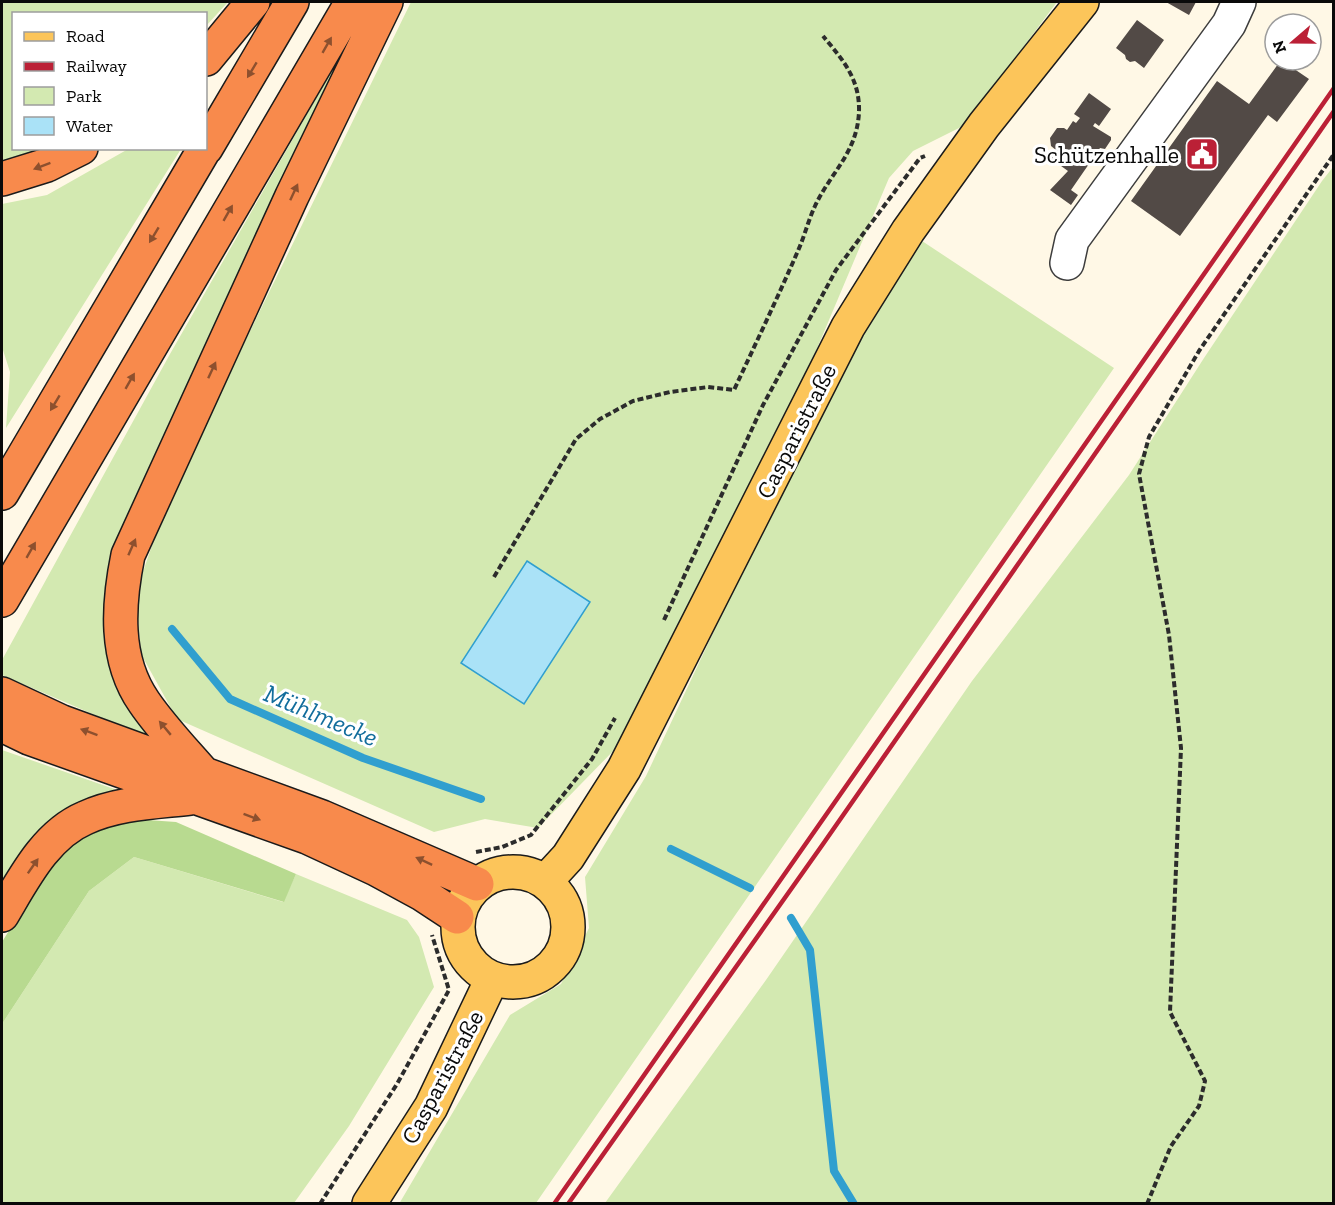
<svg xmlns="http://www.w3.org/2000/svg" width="1335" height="1205" viewBox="0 0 1335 1205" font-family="'Zilla Slab',serif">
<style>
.green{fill:#d3e9b1}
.forest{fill:#b8da90}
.water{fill:#aae2f7;stroke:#309fcf;stroke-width:1.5}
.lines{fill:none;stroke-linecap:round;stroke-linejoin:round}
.stream{stroke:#309fcf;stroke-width:8}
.building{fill:#524a46}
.minor-casing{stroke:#3d3d3d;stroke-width:36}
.major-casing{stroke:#1b1b1b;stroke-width:36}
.highway-casing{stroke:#1b1b1b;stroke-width:36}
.path{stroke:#2c2c2c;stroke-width:4;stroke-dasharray:6 3;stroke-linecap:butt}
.minor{stroke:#fff;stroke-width:33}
.major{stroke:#fcc55a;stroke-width:33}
.highway{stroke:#f88a4c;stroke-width:33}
.rail{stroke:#bb2036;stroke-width:4.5}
.oneway{fill:#8d502e}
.labels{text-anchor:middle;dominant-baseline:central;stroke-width:6;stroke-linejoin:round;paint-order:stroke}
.poi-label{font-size:24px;fill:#0a0a0a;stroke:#fff;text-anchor:end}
.street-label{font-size:24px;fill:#0a0a0a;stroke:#fff}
.water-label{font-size:26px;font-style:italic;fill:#126d9c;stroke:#fff}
</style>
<rect width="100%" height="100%" fill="#fff8e6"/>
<path class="green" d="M 2,2 L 228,2 L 206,26 L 206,14 L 14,14 L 14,148 L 52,149 L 47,152 L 2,162 Z
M 411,2 L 1057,2 L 965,125 L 913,151 L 889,178 L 780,436 L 620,744 L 538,828 L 485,819 L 434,832 L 177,719 L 141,654 L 136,592 L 168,499 Z
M 358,25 L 109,601 L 160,743 L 2,675 L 2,660 L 170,354 Z
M 130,148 L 181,149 L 6,428 L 10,372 L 2,347 L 2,204 L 47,195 Z
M 1333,167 L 1333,1203 L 605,1203 L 766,980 L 972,681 L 1129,475 L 1204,358 L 1322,181 Z
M 916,237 L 1114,368 L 536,1203 L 399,1204 L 510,1015 L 561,984 L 589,928 L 585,877 L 646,776 L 780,490 L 861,325 Z
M 2,750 L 123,792 L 2,895 Z
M 134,857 L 283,902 L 296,874 L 407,920 L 419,937 L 434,987 L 349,1126 L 294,1203 L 2,1203 L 2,1024 L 89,891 Z"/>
<path class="forest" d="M 119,818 L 176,822 L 296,874 L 284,902 L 134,857 L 89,891 L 2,1024 L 2,942 L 48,867 L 77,834 Z"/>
<path class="water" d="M 527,561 L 590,602 L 524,704 L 461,663 Z"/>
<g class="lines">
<path class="stream" d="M 172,629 L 230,699 L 363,758 L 481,799
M 671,849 L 750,888
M 791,918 L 810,950 L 834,1171 L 854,1204"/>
</g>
<path class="building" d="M 1166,2 L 1196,2 L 1189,15 Z
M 1137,20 L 1164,40 L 1144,68 L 1135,61 L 1130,62 L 1126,59 L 1125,55 L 1116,48 Z
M 1281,60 L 1309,79 L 1277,122 L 1268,115 L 1180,236 L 1131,201 L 1217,81 L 1249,104 Z
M 1089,93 L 1111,109 L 1099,126 L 1095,123 L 1093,126 L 1111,137 L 1111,140 L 1105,149 L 1100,148 L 1071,190 L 1078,195 L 1071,205 L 1050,190 L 1068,171 L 1050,158 L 1056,150 L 1051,146 L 1050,138 L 1057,128 L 1064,128 L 1067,130 L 1073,121 L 1076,123 L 1080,118 L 1074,114 Z"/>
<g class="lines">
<defs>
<path id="minor" d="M 1067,263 L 1072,240 L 1229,24 L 1239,2"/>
<path id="major" d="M458 927a55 55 0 1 1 110 0a55 55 0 1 1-110 0Z
M 545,882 L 568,857 L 624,769 L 848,327 L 908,231 L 984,125 L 1082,2
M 369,1204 L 431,1107 L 492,979"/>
<path id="highway" d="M 206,59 L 253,2
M 206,148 L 292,2
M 2,179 L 47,165 L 81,148
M 2,493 L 205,148
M 2,600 L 352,2
M 2,694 L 62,722 L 322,817 L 477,884
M 2,725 L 29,738 L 307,837 L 376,869 L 422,894 L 457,917
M 203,773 C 183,750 161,727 144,702 C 114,659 118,604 128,555 L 292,196 L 386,2
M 2,915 C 23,880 45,835 85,818 C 117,803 155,802 190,798"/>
</defs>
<use href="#minor" class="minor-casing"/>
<use href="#major" class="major-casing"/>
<use href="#highway" class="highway-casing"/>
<path class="path" d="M 494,577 L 576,439 L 600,419 L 633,401 L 670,392 L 708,387 L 734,390 C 755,345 777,299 797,253 C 804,238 808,221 815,206 C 831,172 857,153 859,112 C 860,79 843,60 823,36
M 664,620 L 763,405 L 836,270 L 920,158 L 925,156
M 476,852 L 502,847 L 531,835 L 592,759 L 615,718
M 320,1204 L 397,1084 L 449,990 L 432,935
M 1147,1204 L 1171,1146 L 1199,1106 L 1205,1081 L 1170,1012 L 1181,748 L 1169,635 L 1139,474 L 1149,437 L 1199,351 L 1334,154"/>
<use href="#minor" class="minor"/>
<use href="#major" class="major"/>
<use href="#highway" class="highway"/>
<path class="rail" d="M 554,1204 L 1334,88
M 568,1204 L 823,844 L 1334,111"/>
</g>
<defs><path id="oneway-solid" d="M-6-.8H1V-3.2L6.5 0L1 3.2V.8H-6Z" transform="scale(1.5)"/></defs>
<g class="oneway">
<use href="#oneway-solid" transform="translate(327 45) rotate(-60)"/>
<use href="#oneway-solid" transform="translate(252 70) rotate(121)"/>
<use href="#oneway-solid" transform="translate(42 166) rotate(159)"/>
<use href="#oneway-solid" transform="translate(294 192) rotate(-65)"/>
<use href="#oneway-solid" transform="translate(228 213) rotate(-60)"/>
<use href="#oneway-solid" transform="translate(154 235) rotate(121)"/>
<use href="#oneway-solid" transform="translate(212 370) rotate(-65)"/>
<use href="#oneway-solid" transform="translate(130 381) rotate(-60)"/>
<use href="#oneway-solid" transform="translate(55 403) rotate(121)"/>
<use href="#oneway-solid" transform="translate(132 547) rotate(-66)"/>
<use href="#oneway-solid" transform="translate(31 550) rotate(-60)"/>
<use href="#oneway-solid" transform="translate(165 728) rotate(-130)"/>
<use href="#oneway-solid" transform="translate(89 732) rotate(-160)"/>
<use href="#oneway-solid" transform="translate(252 817) rotate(20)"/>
<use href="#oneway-solid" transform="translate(424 861) rotate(-155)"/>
<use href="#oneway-solid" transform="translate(33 866) rotate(-55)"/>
</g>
<defs>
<symbol id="civic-square" viewBox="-11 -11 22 22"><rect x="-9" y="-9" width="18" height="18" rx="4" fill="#bb2036" stroke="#fff"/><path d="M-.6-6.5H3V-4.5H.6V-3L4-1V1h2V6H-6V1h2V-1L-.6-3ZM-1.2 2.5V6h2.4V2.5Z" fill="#fff"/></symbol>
</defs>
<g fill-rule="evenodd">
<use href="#civic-square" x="1183" y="135" width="38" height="38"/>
</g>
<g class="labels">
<g class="poi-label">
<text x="1179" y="154">Schützenhalle</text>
</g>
<g class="street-label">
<text transform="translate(796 431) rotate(-63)">Casparistraße</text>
<text transform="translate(442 1077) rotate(-62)">Casparistraße</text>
</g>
<g class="water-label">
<text transform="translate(321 715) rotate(23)">Mühlmecke</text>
</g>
</g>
<rect width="1335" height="1205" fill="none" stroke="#0a0a0a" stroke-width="6"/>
<rect x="12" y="12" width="195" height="138" fill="#ffffff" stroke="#9d9d9d" stroke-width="1.5"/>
<rect x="24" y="32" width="30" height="9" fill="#fcc55a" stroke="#9d9d9d" stroke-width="1.5"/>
<text x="66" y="42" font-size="18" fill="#0a0a0a">Road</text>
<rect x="24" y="62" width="30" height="9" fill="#bb2036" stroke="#9d9d9d" stroke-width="1.5"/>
<text x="66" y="72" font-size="18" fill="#0a0a0a">Railway</text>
<rect x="24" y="87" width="30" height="18" fill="#d3e9b1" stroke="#9d9d9d" stroke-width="1.5"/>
<text x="66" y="102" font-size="18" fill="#0a0a0a">Park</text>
<rect x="24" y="117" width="30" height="18" fill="#aae2f7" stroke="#9d9d9d" stroke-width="1.5"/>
<text x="66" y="132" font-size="18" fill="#0a0a0a">Water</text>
<g transform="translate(1293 42) rotate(250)"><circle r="28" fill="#ffffff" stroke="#9d9d9d" stroke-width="1.5"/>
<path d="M0-4.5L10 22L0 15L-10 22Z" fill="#bb2036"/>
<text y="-9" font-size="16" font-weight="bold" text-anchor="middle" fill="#0a0a0a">N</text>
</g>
</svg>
